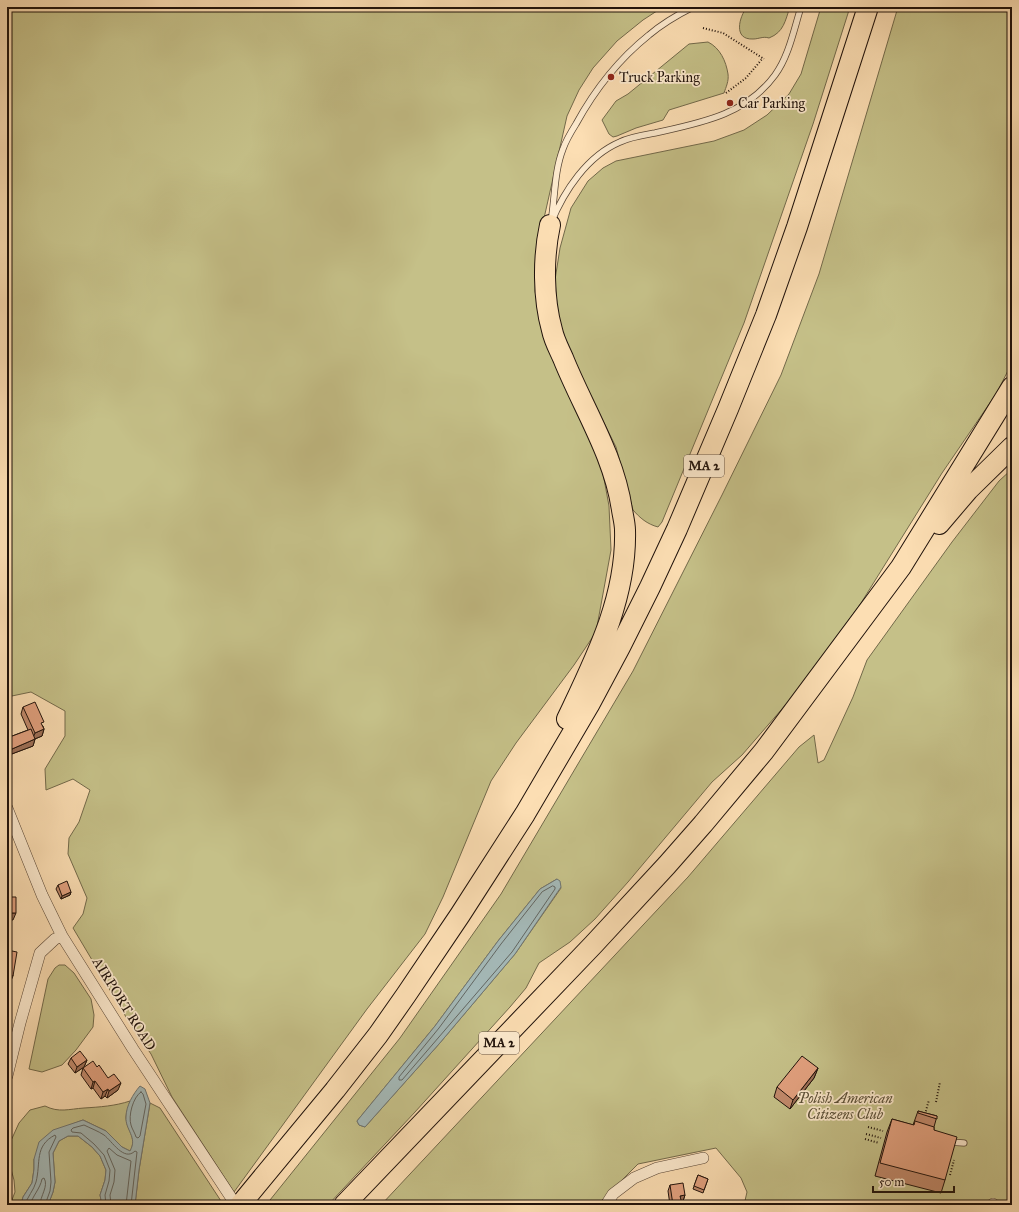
<svg xmlns="http://www.w3.org/2000/svg" width="1019" height="1212" viewBox="0 0 1019 1212" font-family="'IM FELL Great Primer',serif">
<style>
.green{fill:#c5c088;stroke:#72694a;fill-rule:evenodd}
.water{fill:#a4b9b8;stroke:#6f7673}
.lines{fill:none;stroke-linecap:round;stroke-linejoin:round}
.shore{stroke:#626662;stroke-width:1}
.service-casing{stroke:#574535;stroke-width:7}
.minor-casing{stroke:#574535;stroke-width:12}
.motorway-casing{stroke:#20120b;stroke-width:22}
.path{stroke:#20120b;stroke-width:2;stroke-dasharray:1 2;stroke-linecap:butt}
.service{stroke:#fdeace;stroke-width:5.5}
.minor{stroke:#fdeace;stroke-width:11}
.motorway{stroke:#fcdeb3;stroke-width:20}
.wall{fill:#c28a6c;stroke:#20120b}
.shaded-wall{fill:#9e7058;stroke:#20120b}
.building{fill:#e1a07e;stroke:#20120b}
.poi-dot{fill:#8f2418;stroke:#fdeace;stroke-width:1.5}
.labels{text-anchor:middle;dominant-baseline:central;stroke-width:3.5;stroke-linejoin:round;paint-order:stroke}
.shield{fill:#fdeace;stroke:#625346;stroke-width:1}
.shield-label{font-size:13px;font-weight:bold;fill:#20120b}
.poi-label{font-size:14px;fill:#20120b;stroke:#fdeace;text-anchor:start}
.street-label{font-size:14px;fill:#20120b;stroke:#fdeace}
.park-label{font-size:14px;font-style:italic;fill:#5a4f37;stroke:#fdeace}
</style>
<rect width="100%" height="100%" fill="#fcdeb3"/>
<filter id="stains"><feTurbulence type="fractalNoise" baseFrequency=".005" numOctaves="4"/><feColorMatrix values="0 0 0 0 .2 0 0 0 0 .09 0 0 0 0 .02 0 0 0 .5 -.17"/></filter>
<radialGradient id="worn" r=".72"><stop offset=".6" stop-color="#630" stop-opacity="0"/><stop offset="1" stop-color="#630" stop-opacity=".3"/></radialGradient>
<path class="green" d="M 7,7 L 663,7 L 643,20 L 617,41 L 593,68 L 579,90 L 567,116 L 538,245 L 535,291 L 544,337 L 560,370 L 602,468 L 609,506 L 611,550 L 596,632 L 574,665 L 516,743 L 491,781 L 443,897 L 425,934 L 367,1009 L 234,1192 L 172,1097 L 151,1054 L 129,1022 L 73,928 L 83,914 L 87,898 L 68,854 L 69,838 L 79,822 L 90,790 L 73,779 L 46,790 L 45,769 L 65,736 L 65,711 L 31,692 L 7,697 Z
M 747,7 L 790,7 C 785,21 784,32 769,38 C 763,36 759,39 753,39 C 733,40 739,17 747,7 Z
M 821,7 L 850,7 L 813,124 L 744,323 L 662,522 L 658,527 C 647,524 640,518 633,510 L 616,447 L 570,355 L 558,318 L 555,280 L 560,248 L 571,208 L 588,181 L 603,168 L 616,161 L 714,141 L 744,130 L 767,115 L 789,94 L 801,74 Z
M 898,7 L 1012,7 L 1012,363 L 996,394 L 942,473 L 861,603 L 801,687 L 742,755 L 712,782 L 628,882 L 595,919 L 570,942 L 539,963 L 526,988 L 510,1007 L 415,1112 L 328,1205 L 266,1205 L 400,1038 L 501,894 L 633,671 L 722,495 L 781,375 L 819,274 ZM 557,879 L 561,888 L 515,954 L 439,1044 L 365,1127 L 359,1125 L 357,1121 L 435,1026 L 498,941 L 540,889 Z
M 708,42 C 720,48 726,61 728,74 C 729,81 726,87 724,93 L 669,110 L 663,120 L 636,128 L 617,136 L 613,137 L 609,134 L 602,120 L 616,101 L 628,94 L 689,44 Z
M 1012,469 L 1012,1205 L 744,1205 L 747,1192 L 741,1178 L 716,1148 L 638,1164 L 597,1205 L 381,1205 L 688,877 L 799,747 L 814,735 L 818,763 L 824,760 L 853,697 L 867,660 L 952,542 L 999,481 Z
M 59,965 L 65,965 L 74,973 L 91,999 L 94,1015 L 93,1027 L 76,1050 L 62,1065 L 42,1072 L 29,1069 L 48,979 L 55,968 Z
M 130,1101 C 129,1106 126,1112 126,1117 C 126,1130 138,1138 130,1151 L 122,1147 L 106,1131 L 83,1120 L 70,1125 L 34,1159 L 34,1169 L 32,1183 L 23,1197 L 21,1205 L 10,1205 L 15,1192 L 14,1180 L 9,1162 L 9,1145 L 19,1123 L 30,1110 L 45,1106 C 59,1113 69,1109 84,1108 C 100,1107 115,1106 130,1101 Z
M 150,1103 L 160,1108 L 221,1201 L 217,1205 L 135,1205 L 139,1170 Z
M 68,1136 L 78,1136 L 92,1147 L 100,1156 L 106,1170 L 105,1180 L 100,1195 L 102,1205 L 48,1205 L 53,1192 L 55,1182 L 53,1153 L 59,1141 Z"/>
<path class="water" d="M 557,879 L 560,881 L 561,887 L 515,954 L 439,1044 L 365,1127 L 359,1125 L 357,1121 L 435,1026 L 498,941 L 540,889 Z
M 140,1086 L 145,1089 L 150,1103 L 139,1170 L 135,1205 L 102,1205 L 100,1195 L 105,1180 L 106,1170 L 100,1156 L 92,1147 L 78,1136 L 68,1136 L 59,1141 L 53,1153 L 55,1182 L 53,1192 L 48,1205 L 21,1205 L 23,1197 L 32,1183 L 34,1169 L 34,1159 L 39,1142 L 53,1130 L 83,1120 L 106,1131 L 122,1147 L 130,1151 C 138,1137 125,1130 126,1117 C 126,1106 133,1094 140,1086 Z"/>
<g class="lines">
<path class="shore" d="M 553,886 L 555,887 L 555,889 L 512,952 L 402,1080 L 399,1080 L 399,1077 L 439,1028 L 501,944 L 542,892 Z
M 141,1092 L 143,1094 L 146,1104 L 140,1136 L 138,1138 L 136,1137 C 135,1133 132,1129 131,1125 C 128,1116 133,1097 141,1092 Z
M 25,1205 C 27,1197 34,1190 36,1182 C 41,1163 34,1146 55,1135 L 56,1137 L 49,1152 L 51,1182 L 50,1191 L 45,1205
M 30,1205 C 33,1195 40,1189 42,1179 L 44,1178 C 49,1186 40,1196 40,1205
M 106,1205 L 105,1195 L 109,1181 L 110,1170 L 104,1155 L 94,1144 L 81,1133 L 72,1132 L 71,1130 L 73,1128 L 84,1125 C 90,1128 98,1131 104,1135 C 112,1141 124,1162 135,1151 L 137,1152 L 131,1205
M 111,1205 L 110,1195 L 114,1182 L 115,1170 L 107,1151 L 109,1148 L 117,1155 L 131,1161 L 126,1205"/>
<defs>
<path id="service" d="M 552,215 C 555,193 555,169 563,149 C 566,140 571,132 576,124 C 594,91 619,59 649,35 C 662,24 677,15 693,7
M 551,223 C 564,191 587,156 620,142 C 630,137 644,135 655,133 C 700,123 746,115 775,75 C 789,56 794,29 801,7
M 949,1142 L 964,1143"/>
<path id="minor" d="M 7,808 L 42,895 L 62,936 L 133,1049 L 236,1205
M 7,1076 L 20,1023 L 40,953 L 55,939 L 62,936
M 606,1205 L 613,1194 L 634,1178 L 657,1168 L 703,1158
M 993,1205 L 993,1204"/>
<path id="motorway" d="M 550,225 C 543,257 543,298 552,330 C 554,340 559,349 563,358 C 583,408 614,455 622,510 C 623,516 625,524 625,530 C 627,598 595,660 567,719
M 939,524 L 968,490 L 1012,447
M 240,1205 L 335,1090 L 378,1035 L 406,995 L 460,915 L 525,814 L 589,705 L 620,647 L 650,587 L 677,529 L 728,409 L 766,315 L 797,227 L 868,7
M 344,1205 L 593,945 L 667,865 L 703,824 L 764,751 L 901,567 L 1012,387"/>
</defs>
<use href="#service" class="service-casing"/>
<use href="#minor" class="minor-casing"/>
<use href="#motorway" class="motorway-casing"/>
<path class="path" d="M 703,28 L 723,33 L 764,59
M 726,93 L 746,78 L 763,58
M 936,1102 L 940,1082
M 925,1114 L 929,1100
M 868,1127 L 883,1131
M 866,1134 L 881,1138
M 865,1139 L 879,1143
M 950,1175 L 954,1160"/>
<use href="#service" class="service"/>
<use href="#minor" class="minor"/>
<use href="#motorway" class="motorway"/>
</g>
<path class="wall" d="M 23,707 L 43,726 L 44,729 L 42,736 L 35,739 L 33,746 L 9,755 L 7,750 L 7,738 L 28,730 L 21,714 Z
M 58,885 L 71,892 L 70,895 L 61,899 L 56,889 Z
M 7,950 L 13,976 L 10,983 L 7,982 Z
M 71,1058 L 87,1060 L 84,1067 L 75,1073 L 68,1064 Z
M 97,1067 L 118,1090 L 107,1098 L 105,1096 L 101,1099 L 93,1088 L 91,1089 L 81,1075 L 83,1068 Z
M 818,1068 L 814,1078 L 790,1109 L 774,1097 L 777,1087 Z
M 918,1111 L 937,1116 L 934,1127 L 934,1130 L 945,1180 L 941,1193 L 875,1176 L 887,1132 L 892,1119 L 913,1125 Z
M 698,1175 L 708,1179 L 703,1193 L 693,1189 Z
M 670,1185 L 685,1195 L 683,1201 L 681,1202 L 681,1205 L 670,1205 L 668,1191 Z"/>
<path class="shaded-wall" d="M 44,729 L 42,736 L 32,740 L 35,733 Z
M 35,739 L 33,746 L 9,755 L 12,749 Z
M 71,892 L 70,895 L 61,899 L 62,896 Z
M 7,913 L 16,913 L 13,920 L 7,920 Z
M 87,1060 L 84,1067 L 75,1073 L 77,1067 Z
M 818,1068 L 814,1078 L 790,1109 L 793,1100 Z
M 95,1081 L 93,1088 L 91,1089 L 93,1082 Z
M 121,1083 L 118,1090 L 107,1098 L 109,1091 Z
M 108,1089 L 105,1096 L 101,1099 L 103,1092 Z
M 685,1195 L 683,1201 L 678,1202 L 680,1196 Z"/>
<path class="building" d="M 35,702 L 44,722 L 41,723 L 44,729 L 35,733 L 23,707 Z
M 31,729 L 35,739 L 12,749 L 7,738 Z
M 67,881 L 71,892 L 62,896 L 58,885 Z
M 7,897 L 16,897 L 16,913 L 7,913 Z
M 7,950 L 17,952 L 13,976 L 7,975 Z
M 7,1037 L 10,1038 L 7,1049 Z
M 80,1051 L 87,1060 L 77,1067 L 71,1058 Z
M 802,1056 L 818,1068 L 793,1100 L 777,1087 Z
M 93,1061 L 97,1067 L 99,1065 L 108,1078 L 114,1074 L 121,1083 L 109,1091 L 108,1089 L 103,1092 L 95,1081 L 93,1082 L 83,1068 Z
M 918,1111 L 937,1116 L 937,1119 L 918,1113 Z
M 892,1119 L 914,1125 L 915,1121 L 934,1127 L 934,1130 L 957,1137 L 945,1180 L 880,1163 Z
M 698,1175 L 708,1179 L 704,1190 L 694,1186 Z
M 683,1183 L 685,1195 L 680,1196 L 682,1204 L 673,1205 L 670,1185 Z"/>
<g class="poi-dot">
<circle cx="611" cy="77" r="4"/>
<circle cx="730" cy="103" r="4"/>
</g>
<g class="labels">
<g class="shield">
<rect x="684" y="455" width="40" height="22" rx="3"/>
<rect x="479" y="1032" width="40" height="22" rx="3"/>
</g>
<g class="shield-label">
<text x="704" y="466">MA 2</text>
<text x="499" y="1043">MA 2</text>
</g>
<g class="poi-label">
<text x="619" y="77">Truck Parking</text>
<text x="738" y="103">Car Parking</text>
</g>
<g class="street-label">
<text transform="translate(124 1004) rotate(58)">AIRPORT ROAD</text>
</g>
<g class="park-label">
<text x="845" y="1098">Polish American<tspan x="845" dy="16">Citizens Club</tspan></text>
</g>
</g>
<rect width="1019" height="1212" fill="none" stroke="#fcdeb3" stroke-width="24"/>
<rect x="8" y="8" width="1003" height="1196" fill="none" stroke="#20120b" stroke-width="2"/>
<rect x="12" y="12" width="995" height="1188" fill="none" stroke="#20120b"/>
<path d="M873 1186v6h81v-6" fill="none" stroke="#20120b" stroke-width="2"/>
<text x="879" y="1186" font-size="12" fill="#20120b" stroke="#fdeace" stroke-width="3" paint-order="stroke">50 m</text>
<rect width="100%" height="100%" filter="url(#stains)"/>
<rect width="100%" height="100%" fill="url(#worn)"/>
</svg>
